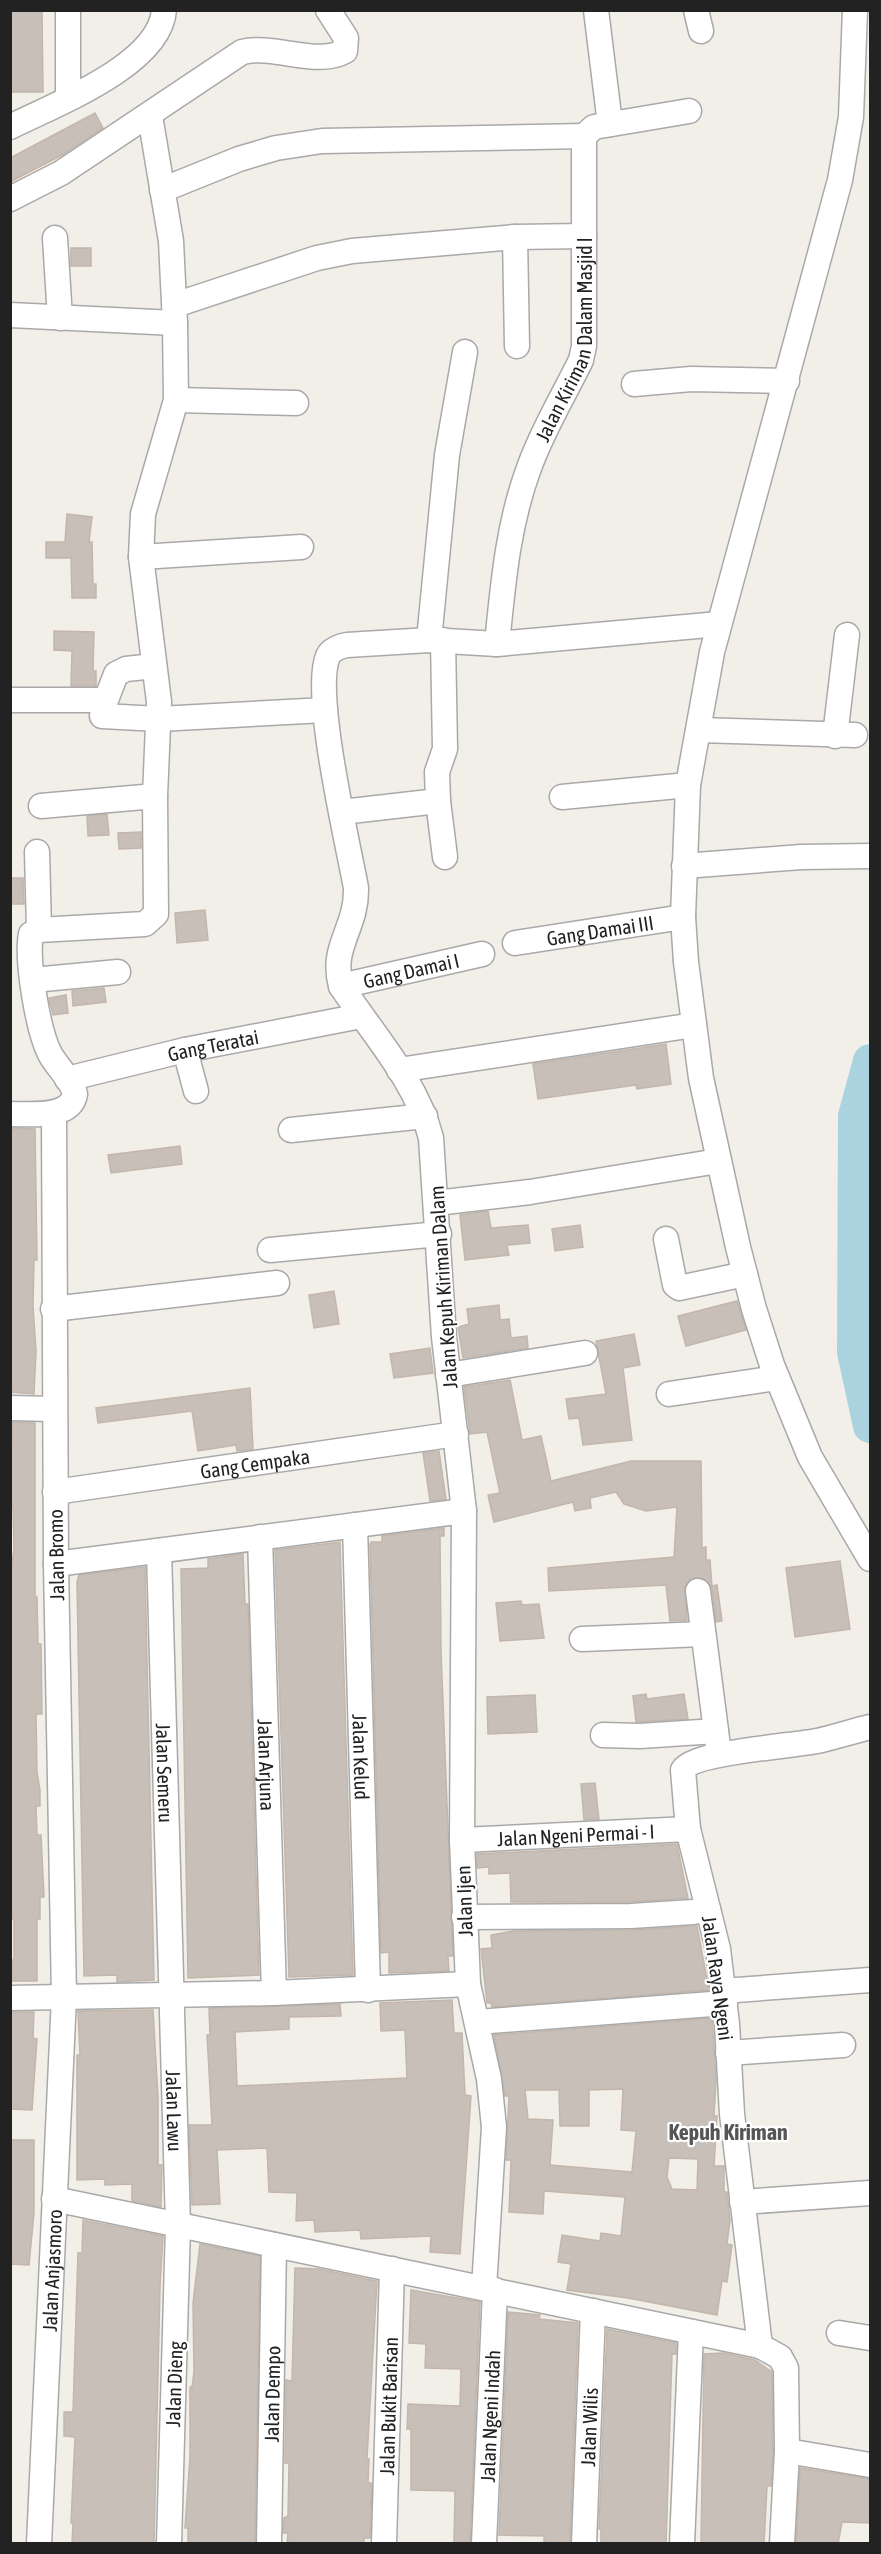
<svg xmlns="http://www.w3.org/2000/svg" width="881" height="2554" viewBox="0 0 881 2554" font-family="'Asap Condensed',sans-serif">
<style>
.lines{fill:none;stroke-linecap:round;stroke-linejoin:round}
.river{stroke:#aad3df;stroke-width:34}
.building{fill:#c7bfb8;stroke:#c4b6ab;stroke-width:1.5;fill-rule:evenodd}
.minor-casing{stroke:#a9a9a9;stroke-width:27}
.minor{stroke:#fff;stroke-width:24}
.labels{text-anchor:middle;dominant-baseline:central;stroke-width:4.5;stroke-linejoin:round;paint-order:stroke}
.street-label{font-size:20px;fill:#222;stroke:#fff}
.quarter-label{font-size:22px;font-weight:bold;fill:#555;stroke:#fff}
</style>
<rect width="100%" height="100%" fill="#f2efe9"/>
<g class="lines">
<path class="river" d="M 870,1061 L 855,1116 L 854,1352 L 870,1426"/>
</g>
<path class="building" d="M 10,10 L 42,10 L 43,92 L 10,92 Z
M 95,113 L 103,128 L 62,155 L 10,182 L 10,158 Z
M 71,248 L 91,248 L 91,266 L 71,266 Z
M 67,514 L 92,517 L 89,542 L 92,542 L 93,584 L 96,584 L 96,598 L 72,598 L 71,558 L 46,558 L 46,542 L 65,542 Z
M 54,631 L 94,632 L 93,671 L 96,671 L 96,686 L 71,686 L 72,651 L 54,650 Z
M 107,814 L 109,835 L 88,836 L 87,816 Z
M 141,832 L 141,848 L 119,849 L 118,833 Z
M 10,878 L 23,878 L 24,904 L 10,904 Z
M 205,910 L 208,940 L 177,943 L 175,913 Z
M 104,988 L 106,1002 L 73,1006 L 72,991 Z
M 66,995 L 68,1013 L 53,1015 L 49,998 Z
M 666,1044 L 671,1084 L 637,1089 L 636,1085 L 538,1099 L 533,1064 Z
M 10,1128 L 35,1129 L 37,1260 L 34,1260 L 33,1306 L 36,1351 L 34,1394 L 10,1392 Z
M 180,1146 L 182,1164 L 111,1173 L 108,1155 Z
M 488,1211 L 491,1228 L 528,1225 L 530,1243 L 507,1245 L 509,1255 L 465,1260 L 460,1215 Z
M 580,1225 L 583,1247 L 555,1251 L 552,1229 Z
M 334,1291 L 339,1324 L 314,1328 L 309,1295 Z
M 737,1301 L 746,1330 L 686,1346 L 678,1316 Z
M 499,1305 L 500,1320 L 509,1319 L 511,1338 L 527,1336 L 528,1348 L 463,1358 L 458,1327 L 469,1324 L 467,1309 Z
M 634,1334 L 640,1365 L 623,1368 L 632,1440 L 583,1445 L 579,1418 L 569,1419 L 566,1399 L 606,1394 L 596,1341 Z
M 430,1348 L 433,1373 L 394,1378 L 390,1354 Z
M 510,1380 L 522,1440 L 541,1436 L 551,1481 L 631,1461 L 701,1461 L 702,1548 L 706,1547 L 706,1560 L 710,1560 L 712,1586 L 717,1585 L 722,1621 L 716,1622 L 712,1589 L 703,1578 L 690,1579 L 685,1586 L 687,1620 L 670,1621 L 666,1585 L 549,1591 L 548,1568 L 674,1557 L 677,1507 L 646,1511 L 624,1504 L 616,1492 L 590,1498 L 591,1508 L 575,1511 L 573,1502 L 494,1522 L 488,1495 L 500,1493 L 487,1432 L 470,1434 L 464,1387 Z
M 250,1388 L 253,1449 L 237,1451 L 236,1445 L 198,1451 L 192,1411 L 98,1423 L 96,1408 Z
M 12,1422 L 35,1423 L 35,1597 L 37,1597 L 38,1644 L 41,1644 L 42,1714 L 36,1714 L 37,1772 L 40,1790 L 40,1806 L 36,1806 L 37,1835 L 41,1835 L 44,1897 L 40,1897 L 40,1919 L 37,1919 L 37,1981 L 12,1981 L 11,1960 L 14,1960 L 14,1919 L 10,1919 L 10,1581 L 14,1548 L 13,1507 L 10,1507 Z
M 439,1451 L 446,1499 L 430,1501 L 423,1453 Z
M 444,1528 L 444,1536 L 440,1536 L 441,1651 L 453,1956 L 448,1956 L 449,1971 L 389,1973 L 389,1952 L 381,1953 L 370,1545 L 371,1542 L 382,1542 L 382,1536 Z
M 340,1542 L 353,1975 L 289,1977 L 275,1550 Z
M 243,1554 L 245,1604 L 248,1604 L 259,1975 L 188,1978 L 181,1569 L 208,1568 L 208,1559 Z
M 840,1561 L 850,1629 L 795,1637 L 786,1568 Z
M 145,1567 L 154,1980 L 117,1982 L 117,1975 L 84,1976 L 77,1582 L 79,1575 Z
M 521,1601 L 522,1605 L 539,1604 L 544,1638 L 500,1641 L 496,1603 Z
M 646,1694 L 647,1699 L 684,1694 L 688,1719 L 636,1722 L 633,1696 Z
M 535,1695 L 537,1732 L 488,1734 L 487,1697 Z
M 595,1783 L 599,1819 L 584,1820 L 581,1784 Z
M 677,1844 L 688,1898 L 630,1902 L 511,1902 L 510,1873 L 489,1874 L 489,1867 L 477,1868 L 477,1854 Z
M 697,1926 L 709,1990 L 492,2007 L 491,2003 L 487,2003 L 481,1949 L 492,1948 L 491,1935 L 513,1931 L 632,1930 Z
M 452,2000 L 454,2033 L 462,2033 L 465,2095 L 471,2096 L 460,2254 L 430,2252 L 431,2236 L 361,2239 L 360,2230 L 315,2232 L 314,2220 L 296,2221 L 297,2193 L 269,2192 L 267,2148 L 217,2150 L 220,2204 L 192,2205 L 189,2125 L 212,2125 L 207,2035 L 210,2035 L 209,2008 L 340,2004 L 341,2016 L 289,2017 L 289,2029 L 235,2032 L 237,2086 L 407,2078 L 405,2030 L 381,2031 L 380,2003 Z
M 153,2010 L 158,2098 L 158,2165 L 162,2165 L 161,2207 L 132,2201 L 132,2184 L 105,2185 L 105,2179 L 77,2180 L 77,2055 L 80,2055 L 78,2011 Z
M 10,2012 L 34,2012 L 33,2038 L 37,2039 L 32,2110 L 10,2109 Z
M 712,2018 L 716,2080 L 714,2116 L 717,2116 L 714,2166 L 724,2166 L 724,2192 L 727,2192 L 730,2220 L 727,2244 L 732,2245 L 727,2282 L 722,2281 L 717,2315 L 628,2298 L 567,2290 L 571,2264 L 558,2262 L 562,2235 L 600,2241 L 601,2233 L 621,2236 L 625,2197 L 544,2191 L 543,2214 L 509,2212 L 511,2160 L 506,2160 L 509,2096 L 505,2096 L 494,2035 ZM 623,2089 L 621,2130 L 636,2131 L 632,2172 L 550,2165 L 553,2120 L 528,2119 L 525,2090 L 559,2090 L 560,2126 L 589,2126 L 589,2090 ZM 669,2158 L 698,2159 L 697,2190 L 672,2189 L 667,2177 Z
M 10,2140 L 34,2140 L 34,2213 L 29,2265 L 10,2264 Z
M 83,2220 L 163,2236 L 160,2287 L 154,2544 L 72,2544 L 73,2523 L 71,2523 L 75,2437 L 64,2436 L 64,2412 L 73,2412 L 78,2253 L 82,2253 Z
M 200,2244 L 260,2256 L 255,2544 L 188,2544 L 188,2528 L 185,2528 L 190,2457 L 190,2387 L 192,2387 L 194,2372 L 193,2303 Z
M 295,2268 L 319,2269 L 377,2281 L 367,2459 L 369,2459 L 368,2483 L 372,2483 L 370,2538 L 364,2538 L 364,2544 L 287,2544 L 288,2533 L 283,2533 L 284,2518 L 288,2516 L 289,2463 L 285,2463 L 286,2380 L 292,2381 Z
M 411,2290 L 480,2302 L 470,2544 L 454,2544 L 455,2491 L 411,2490 L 411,2429 L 407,2429 L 408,2404 L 460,2406 L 461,2369 L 425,2368 L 426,2344 L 409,2343 Z
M 508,2312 L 540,2315 L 539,2319 L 578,2323 L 570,2544 L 544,2544 L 544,2536 L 499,2535 Z
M 607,2329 L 676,2343 L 676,2354 L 672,2354 L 666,2544 L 601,2544 L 601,2529 L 599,2529 Z
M 723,2353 L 755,2360 L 772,2372 L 773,2451 L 771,2486 L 767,2486 L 764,2544 L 701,2544 L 704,2354 Z
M 800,2468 L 870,2479 L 870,2523 L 842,2522 L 838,2544 L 796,2544 Z"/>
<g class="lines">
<defs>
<g id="minor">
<path d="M 68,10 L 68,98"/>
<path d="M 596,10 L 610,124"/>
<path d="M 696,10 L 701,31"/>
<path d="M 855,10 L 851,117 L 840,180 L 712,652 L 688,785 L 683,917 L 686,962 L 701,1078 L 738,1247 L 754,1309 L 772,1365 L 810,1457 L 870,1559"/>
<path d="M 10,127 C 54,105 160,65 164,10"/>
<path d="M 162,190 L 239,159 L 276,148 L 322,141 L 584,136"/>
<path d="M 10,199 L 61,173 L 242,52 C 274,44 317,67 345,51 L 346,38 L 328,10"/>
<path d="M 515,237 L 517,346"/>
<path d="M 55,238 L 60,318"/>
<path d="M 175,305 L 317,258 L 352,251 L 515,237 L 584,236"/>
<path d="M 10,315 L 175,323"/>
<path d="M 634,384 L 691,379 L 787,381"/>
<path d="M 176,400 L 296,403"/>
<path d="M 141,557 L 301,547"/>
<path d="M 429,640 L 447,455 L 465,352"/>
<path d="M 443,640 L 445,749 L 437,772 L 438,801 L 445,857"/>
<path id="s1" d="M 497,644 C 503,584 508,524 529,468 C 542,431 564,395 581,360 L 584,346 L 584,136 L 594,127 L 689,111"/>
<path d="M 10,700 L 106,700 L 116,674 L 126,669 L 154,666"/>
<path d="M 102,716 L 159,719 L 325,710"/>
<path d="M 699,730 L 855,735"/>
<path d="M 835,736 L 847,635"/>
<path d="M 562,797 L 688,785"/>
<path d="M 41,806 L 155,796"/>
<path d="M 342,812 L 438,801"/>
<path d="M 37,852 L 39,930"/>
<path d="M 684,866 L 801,857 L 870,856"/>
<path id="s2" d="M 515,943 L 683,917"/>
<path d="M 33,980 L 118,972"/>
<path id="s3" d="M 341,986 L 482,954"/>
<path d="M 185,1050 L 196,1091"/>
<path d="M 399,1070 L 694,1025"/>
<path id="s4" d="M 67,1079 L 185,1050 L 361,1016"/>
<path d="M 10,1114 C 29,1114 71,1119 75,1094 C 72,1080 57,1067 50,1054 C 38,1031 26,960 31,934 L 39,930 L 145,924 L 156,914 L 155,796 L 159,702 L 141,557 L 143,514 L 176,400 L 175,323 L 171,241 L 150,116"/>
<path d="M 291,1130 L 425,1116"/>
<path d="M 436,1203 L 530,1192 L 718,1161"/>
<path d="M 666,1239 L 675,1285 L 679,1288 L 745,1274"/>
<path d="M 270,1250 L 439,1234"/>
<path d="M 53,1309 L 277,1283"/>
<path d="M 448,1375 L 585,1353"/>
<path d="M 669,1394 L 777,1378"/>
<path d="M 10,1408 L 54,1409"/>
<path id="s5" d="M 55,1492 L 456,1434"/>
<path id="s6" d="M 355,1525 L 368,1990"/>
<path id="s7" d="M 260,1537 L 274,1993"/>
<path id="s8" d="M 159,1551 L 178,2225 L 169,2544"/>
<path d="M 56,1564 L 464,1511"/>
<path d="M 698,1591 L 719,1754"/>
<path d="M 582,1639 L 703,1634"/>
<path d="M 603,1735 L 640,1736 L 716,1731"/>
<path id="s9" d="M 462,1840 L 688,1829"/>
<path d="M 464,1917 L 631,1916 L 693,1912 L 708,1909"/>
<path d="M 723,1991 L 870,1980"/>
<path d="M 10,1998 L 274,1993 L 468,1984"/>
<path d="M 477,2022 L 725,2003"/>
<path d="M 728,2053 L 843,2045"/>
<path d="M 54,2199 L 760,2346 L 780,2357 L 786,2368 L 787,2451 L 782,2544"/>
<path d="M 742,2202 L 870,2193"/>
<path d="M 484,2288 L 494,2127 L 489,2079 L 468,1984 L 462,1840 L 464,1511 L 444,1337 L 431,1138 C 417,1082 373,1034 341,986 C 330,946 357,929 356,888 C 348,843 312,693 328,656 C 331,650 340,646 347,645 L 429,640 L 497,644 L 719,624"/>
<path d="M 839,2333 L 870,2338"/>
<path d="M 760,2346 L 732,2114 L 727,2024 L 718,1949 L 688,1829 L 683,1770 C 694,1752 792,1746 817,1741 C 835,1737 853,1731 870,1727"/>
<path d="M 787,2451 L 870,2465"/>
<path id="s10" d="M 39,2544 L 64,1997 L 56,1564 L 54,1113"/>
<path id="s11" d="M 269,2544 L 274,2245"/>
<path id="s12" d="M 384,2544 L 392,2269"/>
<path id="s13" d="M 484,2544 L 495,2290"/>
<path id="s14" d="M 584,2544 L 593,2311"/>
<path d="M 682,2544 L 691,2332"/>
</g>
</defs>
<use href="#minor" class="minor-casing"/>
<use href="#minor" class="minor"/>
</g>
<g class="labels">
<g class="street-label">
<text stroke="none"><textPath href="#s1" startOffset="316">Jalan Kiriman Dalam Masjid I</textPath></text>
<text stroke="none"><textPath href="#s2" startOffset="86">Gang Damai III</textPath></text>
<text stroke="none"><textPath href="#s3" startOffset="72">Gang Damai I</textPath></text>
<text stroke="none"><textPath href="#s4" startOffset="150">Gang Teratai</textPath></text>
<text transform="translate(443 1287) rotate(-94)">Jalan Kepuh Kiriman Dalam</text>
<text stroke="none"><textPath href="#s5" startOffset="202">Gang Cempaka</textPath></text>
<text transform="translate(56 1555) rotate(-91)">Jalan Bromo</text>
<text stroke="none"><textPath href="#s6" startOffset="232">Jalan Kelud</textPath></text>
<text stroke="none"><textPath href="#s7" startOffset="228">Jalan Arjuna</textPath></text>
<text stroke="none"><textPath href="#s8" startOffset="222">Jalan Semeru</textPath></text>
<text stroke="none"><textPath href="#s9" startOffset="114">Jalan Ngeni Permai - I</textPath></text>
<text transform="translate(464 1901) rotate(-92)">Jalan Ijen</text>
<text transform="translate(718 1978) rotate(82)">Jalan Raya Ngeni</text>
<text stroke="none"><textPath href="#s8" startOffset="560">Jalan Lawu</textPath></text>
<text stroke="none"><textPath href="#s10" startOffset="274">Jalan Anjasmoro</textPath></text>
<text transform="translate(174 2384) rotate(-88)">Jalan Dieng</text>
<text stroke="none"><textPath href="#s11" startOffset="150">Jalan Dempo</textPath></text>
<text stroke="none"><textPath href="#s12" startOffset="138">Jalan Bukit Barisan</textPath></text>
<text stroke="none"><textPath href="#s13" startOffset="128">Jalan Ngeni Indah</textPath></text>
<text stroke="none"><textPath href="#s14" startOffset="117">Jalan Wilis</textPath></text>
</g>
<g class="quarter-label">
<text x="728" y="2132">Kepuh Kiriman</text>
</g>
</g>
<rect width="881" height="2554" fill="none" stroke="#222222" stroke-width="24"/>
</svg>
